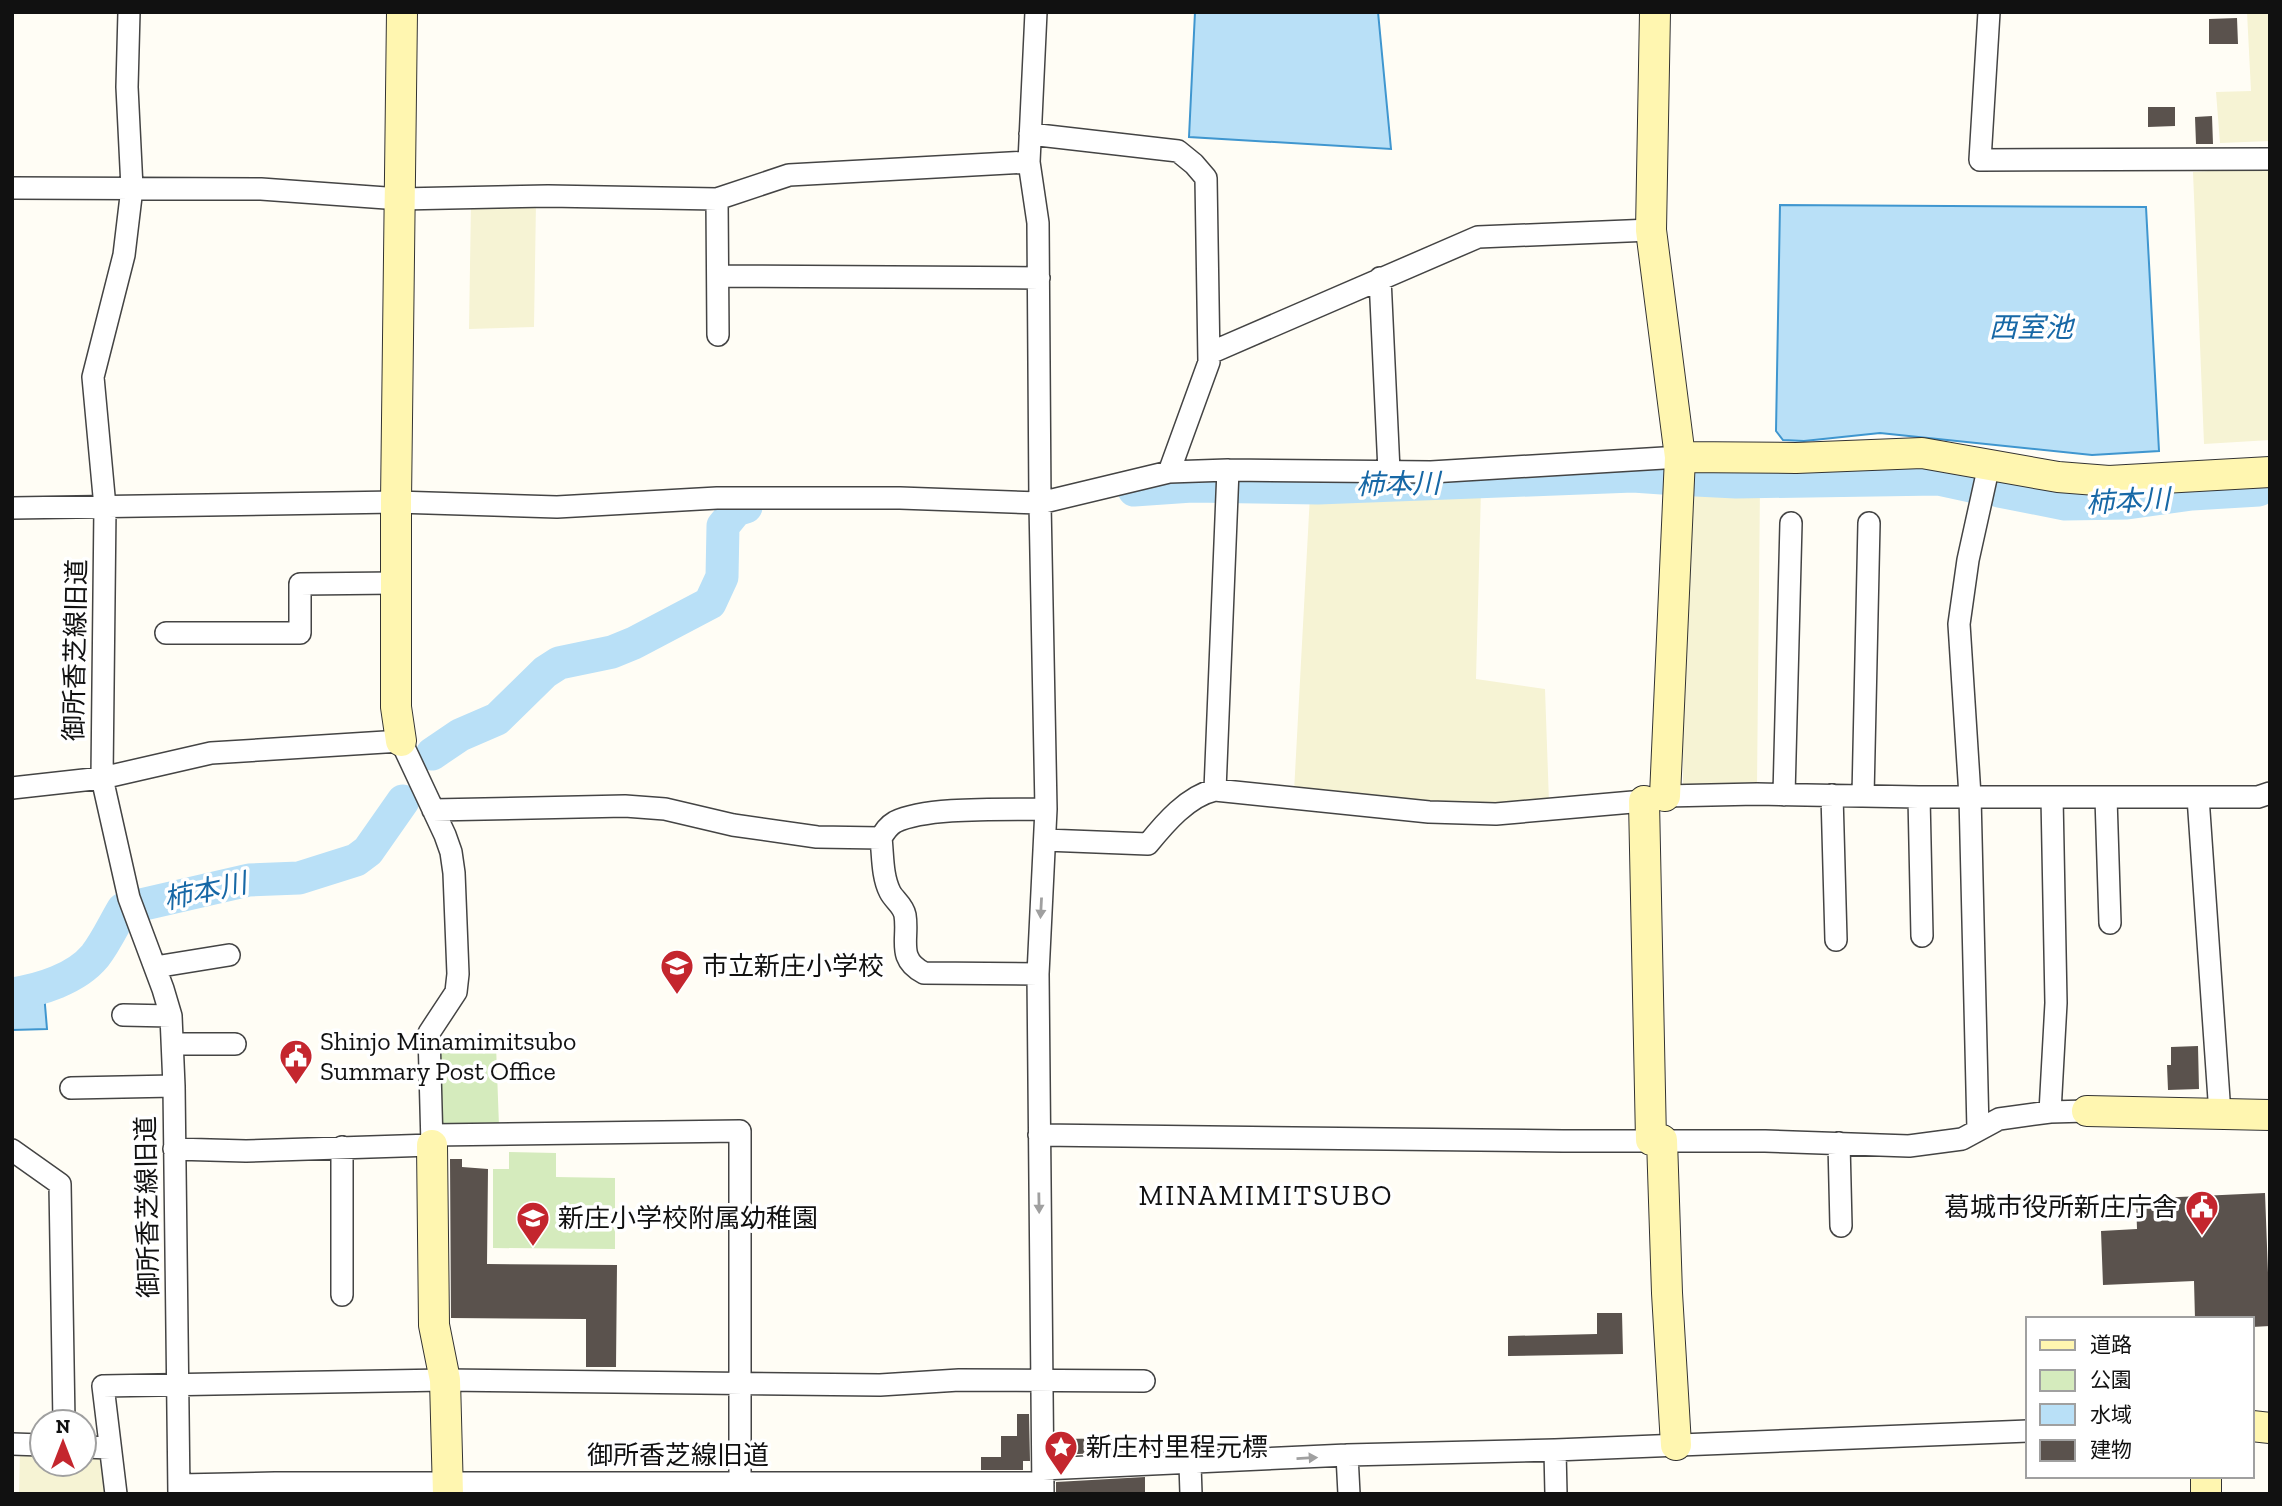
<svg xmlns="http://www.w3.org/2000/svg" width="2282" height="1506" viewBox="0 0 2282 1506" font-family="'Zilla Slab','Noto Sans JP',serif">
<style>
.farmland{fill:#f6f3d4}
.green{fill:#d5ebbd}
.water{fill:#b9e0f7;stroke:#3f96cf;stroke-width:2}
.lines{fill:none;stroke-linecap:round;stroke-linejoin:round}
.river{stroke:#b9e0f7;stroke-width:33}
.building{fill:#5a524d}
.street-casing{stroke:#444;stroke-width:24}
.secondary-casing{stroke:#333;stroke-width:32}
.street{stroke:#fff;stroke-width:21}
.secondary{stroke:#fff6b0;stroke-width:30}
.oneway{fill:#a0a0a0}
.labels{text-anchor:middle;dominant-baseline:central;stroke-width:7;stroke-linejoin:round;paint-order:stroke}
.street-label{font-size:26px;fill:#111;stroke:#fff}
.poi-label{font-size:26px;fill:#111;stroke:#fff;text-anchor:start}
.water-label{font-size:28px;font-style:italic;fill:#1768a6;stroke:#fff}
.neighbourhood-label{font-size:28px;letter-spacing:2px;fill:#111;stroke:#fff}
</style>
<rect width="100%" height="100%" fill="#fffdf5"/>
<path class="farmland" d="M 2247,12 L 2270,12 L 2270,141 L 2220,143 L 2216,92 L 2251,91 Z
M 2270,167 L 2270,440 L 2204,444 L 2193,172 Z
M 471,203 L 536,203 L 534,327 L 469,329 Z
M 1691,485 L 1760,486 L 1757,786 L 1683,786 L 1683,658 Z
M 1481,490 L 1476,679 L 1545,689 L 1549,802 L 1500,804 L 1401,801 L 1294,792 L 1310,495 Z
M 20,1449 L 42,1450 L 42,1464 L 84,1464 L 84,1453 L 102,1454 L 105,1494 L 19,1494 Z"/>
<path class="green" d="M 439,1045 L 496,1045 L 499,1126 L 441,1124 Z
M 509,1152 L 556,1153 L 556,1177 L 615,1178 L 615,1249 L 493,1248 L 493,1169 L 509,1169 Z"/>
<path class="water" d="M 1195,12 L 1378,12 L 1391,149 L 1189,137 Z
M 1780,205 L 2146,207 L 2159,451 L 2092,455 L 1880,433 L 1804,441 L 1783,440 L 1776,431 Z
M 44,993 L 47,1029 L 12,1030 L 12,1003 Z"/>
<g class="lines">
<path class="river" d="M 1696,480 L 1736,482 L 1939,479 L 1976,487
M 1134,490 L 1192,486 L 1318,488 L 1633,476 L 1662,478
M 1999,491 L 2065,504 L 2127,503 L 2192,494 L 2259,490
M 432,754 L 460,735 L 497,719 L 545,672 L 559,663 L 612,652 L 634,643 L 710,603 L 722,577 L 723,526 L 736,510 L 746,507
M 12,994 C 40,990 76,979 95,956 C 106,942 114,924 123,909 L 249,880 L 299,878 L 356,860 L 368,851 L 403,801"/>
</g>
<path class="building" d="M 2237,18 L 2238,44 L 2209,44 L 2209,19 Z
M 2148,107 L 2175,107 L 2175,126 L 2148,127 Z
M 2212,116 L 2213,144 L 2196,144 L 2195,117 Z
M 2198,1046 L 2199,1089 L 2168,1090 L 2167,1065 L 2171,1065 L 2171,1047 Z
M 450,1159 L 462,1159 L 462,1167 L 488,1169 L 487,1264 L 617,1265 L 616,1367 L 586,1367 L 586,1319 L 451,1318 Z
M 2265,1193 L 2270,1326 L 2252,1327 L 2252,1319 L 2195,1319 L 2194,1281 L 2103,1285 L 2101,1231 L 2137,1229 L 2136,1199 Z
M 1597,1313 L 1622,1313 L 1623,1354 L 1508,1356 L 1508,1336 L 1597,1334 Z
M 1017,1414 L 1029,1414 L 1030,1461 L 1023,1461 L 1023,1470 L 981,1470 L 981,1457 L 1001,1457 L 1001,1436 L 1017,1436 Z
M 1143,1438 L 1143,1451 L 1056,1455 L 1056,1439 Z
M 1145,1477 L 1145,1494 L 1056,1494 L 1056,1482 Z"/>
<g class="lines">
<defs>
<path id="street" d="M 129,12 L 127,87 L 132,188 L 124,255 L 93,377 L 105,507 L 102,778 L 129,898 L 163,989 L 171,1016 L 174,1086 L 179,1494
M 1036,12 L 1029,162 L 1038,223 L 1040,503 L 1046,809 L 1038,974 L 1043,1494
M 1989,12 L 1980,160 L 2270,159
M 1030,134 L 1178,151 L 1194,164 L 1206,178 L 1209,362 L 1169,472
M 12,188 L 261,189 L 400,199 L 548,196 L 717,199 L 789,175 L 1029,162
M 717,199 L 718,335
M 718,276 L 1039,278
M 1380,278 L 1389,471
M 1210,353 L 1478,237 L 1651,230
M 12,508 L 396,502 L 557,507 L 717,498 L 900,498 L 1040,503 L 1169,472 L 1228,470 L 1431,472 L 1680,457
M 166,633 L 300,633 L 300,584 L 396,583
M 12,788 L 102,778 L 211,753 L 401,741 L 445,835 L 451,852 L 454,873 L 458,974 L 456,992 L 429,1033 L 432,1145 L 246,1151 L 174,1149
M 1215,790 L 1228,470
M 1784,795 L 1791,523
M 1832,795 L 1836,940
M 1863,796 L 1869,523
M 1919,797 L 1922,936
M 2198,797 L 2220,1114
M 2106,798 L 2110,923
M 433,810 L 625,806 L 665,809 L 733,825 L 817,837 L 881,838 C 883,856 882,876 890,892 C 894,900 903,905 905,915 C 909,939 896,959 924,973 L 1038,974
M 881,838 C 885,831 888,826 895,822 C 928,806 1008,810 1046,809
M 1045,840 L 1148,844 C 1165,823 1188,796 1215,790 L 1429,812 L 1496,814 L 1644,801 L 1665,796 L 1757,794 L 1919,797 L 2258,797 L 2270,793
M 155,967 L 229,955
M 123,1015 L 171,1016
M 173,1044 L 235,1044
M 71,1088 L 174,1086
M 2050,1112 L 2056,1003 L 2052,797
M 1978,1130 L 1970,796 L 1959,624 L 1968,560 L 1989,465
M 432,1135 L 740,1131 L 740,1494
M 1039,1135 L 1563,1141 L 1765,1141 L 1909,1146 L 1962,1139 L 1999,1119 L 2050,1112 L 2087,1111
M 1839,1143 L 1841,1226
M 342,1147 L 342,1295
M 12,1150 L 60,1184 L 64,1422
M 12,1444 L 42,1445
M 84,1447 L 110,1448
M 1555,1450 L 1556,1494
M 1347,1455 L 1349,1494
M 1190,1464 L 1191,1494
M 1043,1469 L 1347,1455 L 1555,1450 L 2028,1431
M 179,1485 L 275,1483 L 1043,1483
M 116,1494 L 103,1386 L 445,1380 L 880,1385 L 959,1380 L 1144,1381"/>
<path id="secondary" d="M 1655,12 L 1651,230 L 1680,457 L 1665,796
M 1680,457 L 1796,458 L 1922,453 L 2058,477 L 2109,481 L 2270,472
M 401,741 L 396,707 L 396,502 L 402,12
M 1644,801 L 1651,1140
M 2087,1111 L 2270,1115
M 1662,1140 L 1667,1293 L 1676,1445
M 432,1145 L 434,1325 L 445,1380 L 448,1494
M 2252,1426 L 2270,1428
M 2206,1476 L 2206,1494"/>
</defs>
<use href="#street" class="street-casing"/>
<use href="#secondary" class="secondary-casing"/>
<use href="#street" class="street"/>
<use href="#secondary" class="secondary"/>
</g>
<defs><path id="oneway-solid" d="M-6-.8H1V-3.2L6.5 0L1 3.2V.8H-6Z" transform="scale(1.75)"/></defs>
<g class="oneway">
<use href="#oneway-solid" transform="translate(1041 908) rotate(93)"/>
<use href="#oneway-solid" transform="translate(1039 1203) rotate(89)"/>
<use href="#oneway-solid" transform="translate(1307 1458) rotate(-3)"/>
</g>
<defs>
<symbol id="school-pin" viewBox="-11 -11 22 30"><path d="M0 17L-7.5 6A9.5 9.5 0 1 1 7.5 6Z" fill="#c4262e" stroke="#fff"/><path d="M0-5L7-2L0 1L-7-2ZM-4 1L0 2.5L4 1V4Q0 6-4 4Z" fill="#fff"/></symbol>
<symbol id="civic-pin" viewBox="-11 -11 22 30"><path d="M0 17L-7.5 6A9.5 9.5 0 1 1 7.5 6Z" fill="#c4262e" stroke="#fff"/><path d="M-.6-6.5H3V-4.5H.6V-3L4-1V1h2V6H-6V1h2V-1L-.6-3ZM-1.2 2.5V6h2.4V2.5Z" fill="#fff"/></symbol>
<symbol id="sight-pin" viewBox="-11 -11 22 30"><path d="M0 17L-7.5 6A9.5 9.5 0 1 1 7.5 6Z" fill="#c4262e" stroke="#fff"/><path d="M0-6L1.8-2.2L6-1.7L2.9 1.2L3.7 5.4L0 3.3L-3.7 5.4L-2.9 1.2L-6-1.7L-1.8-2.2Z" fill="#fff"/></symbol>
</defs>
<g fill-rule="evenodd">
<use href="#school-pin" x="658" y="947" width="38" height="52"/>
<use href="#civic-pin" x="277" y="1037" width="38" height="52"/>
<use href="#civic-pin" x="2183" y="1188" width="38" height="52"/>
<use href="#school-pin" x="514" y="1199" width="38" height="52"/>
<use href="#sight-pin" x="1042" y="1428" width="38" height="52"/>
</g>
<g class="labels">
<g class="street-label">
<text transform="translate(75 650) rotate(-89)">御所香芝線旧道</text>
<text transform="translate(147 1207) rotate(-91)">御所香芝線旧道</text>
<text x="678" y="1455">御所香芝線旧道</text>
</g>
<g class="poi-label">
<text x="702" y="966">市立新庄小学校</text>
<text x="320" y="1041">Shinjo Minamimitsubo<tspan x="320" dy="30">Summary Post Office</tspan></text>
<text x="2178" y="1207" text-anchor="end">葛城市役所新庄庁舎</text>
<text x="558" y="1218">新庄小学校附属幼稚園</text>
<text x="1086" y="1447">新庄村里程元標</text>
</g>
<g class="water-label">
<text x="2031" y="327">西室池</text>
<text transform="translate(1398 484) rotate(-1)">柿本川</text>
<text transform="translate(2128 501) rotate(-3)">柿本川</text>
<text transform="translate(205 891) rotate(-12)">柿本川</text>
</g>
<g class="neighbourhood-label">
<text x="1266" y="1195">MINAMIMITSUBO</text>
</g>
</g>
<rect width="2282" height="1506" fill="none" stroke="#111111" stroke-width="28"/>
<rect x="2026" y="1317" width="228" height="161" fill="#ffffff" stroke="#a0a0a0" stroke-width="2"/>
<rect x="2040" y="1340" width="35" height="10" fill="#fff6b0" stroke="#a0a0a0" stroke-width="2"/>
<text x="2090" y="1352" font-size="21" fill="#111111">道路</text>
<rect x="2040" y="1370" width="35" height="21" fill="#d5ebbd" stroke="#a0a0a0" stroke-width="2"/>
<text x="2090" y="1387" font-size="21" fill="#111111">公園</text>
<rect x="2040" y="1404" width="35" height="21" fill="#b9e0f7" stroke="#a0a0a0" stroke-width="2"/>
<text x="2090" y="1422" font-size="21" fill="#111111">水域</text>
<rect x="2040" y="1440" width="35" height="21" fill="#5a524d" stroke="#a0a0a0" stroke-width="2"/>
<text x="2090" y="1457" font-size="21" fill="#111111">建物</text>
<g transform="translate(63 1443)"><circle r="33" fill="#ffffff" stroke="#a0a0a0" stroke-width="2"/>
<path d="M0-5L12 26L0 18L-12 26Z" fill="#c4262e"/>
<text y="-10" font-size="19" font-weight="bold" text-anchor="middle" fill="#111111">N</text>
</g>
</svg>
